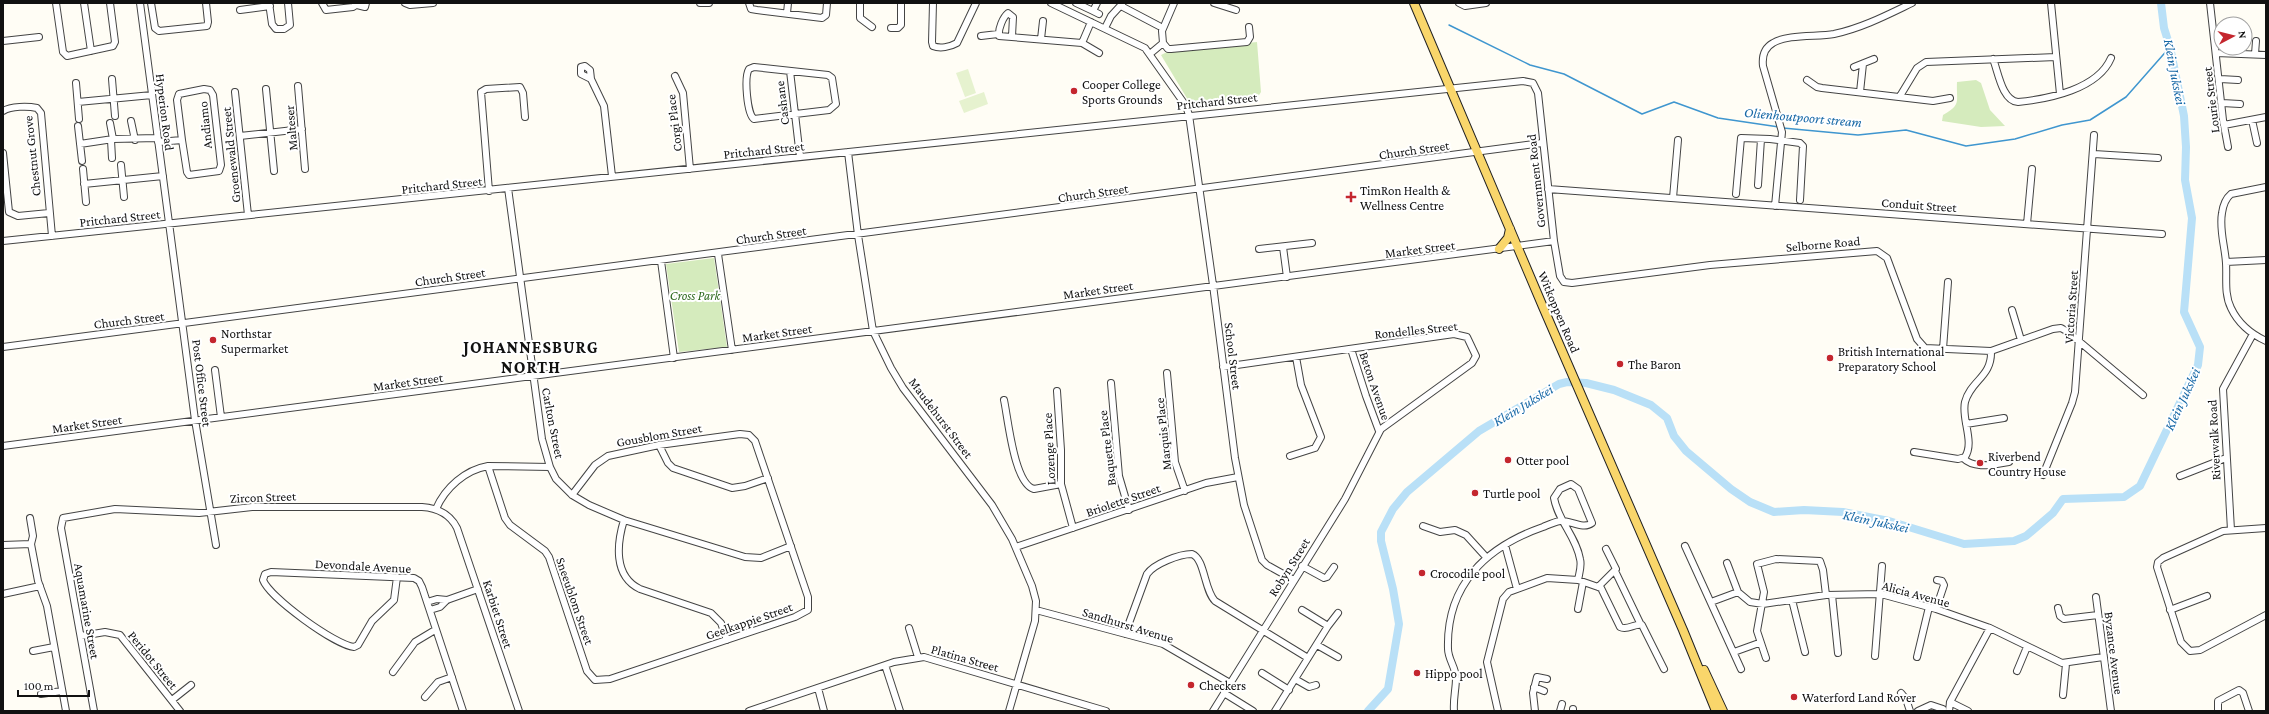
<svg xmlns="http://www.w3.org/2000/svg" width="2269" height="714" viewBox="0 0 2269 714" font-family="'Crimson Pro',serif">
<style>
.green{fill:#d5ebbd}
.pitch{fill:#e6f2cf}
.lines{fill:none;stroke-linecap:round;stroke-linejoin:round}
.stream{stroke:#3f96cf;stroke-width:1.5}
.river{stroke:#b9e0f7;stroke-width:8}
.minor-casing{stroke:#444;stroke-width:8}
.major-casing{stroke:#222;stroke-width:10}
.minor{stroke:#fff;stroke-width:6}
.major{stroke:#f9d66b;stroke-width:8}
.poi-dot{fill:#c4262e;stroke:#fff;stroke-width:1.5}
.labels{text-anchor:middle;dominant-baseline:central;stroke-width:4;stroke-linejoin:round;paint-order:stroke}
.poi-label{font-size:13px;fill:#111;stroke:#fff;text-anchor:start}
.street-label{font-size:13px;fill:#111;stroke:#fff}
.park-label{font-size:13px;font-style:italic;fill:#2f6b1f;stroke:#fff}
.water-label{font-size:14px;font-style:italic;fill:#1768a6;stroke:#fff}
.district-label{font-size:17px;font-weight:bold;letter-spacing:1px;fill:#111;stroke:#fff}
</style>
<rect width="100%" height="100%" fill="#fffdf5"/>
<path class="green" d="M 1257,42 L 1261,92 L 1256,100 L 1197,108 L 1191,105 L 1161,55 L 1167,52 Z
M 1976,80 L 1981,83 L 1990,110 L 2005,126 L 1981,127 L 1942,121 L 1943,115 C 1962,104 1956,102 1957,82 Z
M 714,258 L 727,347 L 679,352 L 666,264 Z"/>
<path class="pitch" d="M 968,69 L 976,93 L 965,97 L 956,73 Z
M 984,92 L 988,104 L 964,113 L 959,101 Z"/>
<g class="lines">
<path class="stream" d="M 1449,25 L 1530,65 L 1564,74 L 1642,114 L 1674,102 L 1718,118 L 1779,127
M 1783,128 L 1858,135 L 1906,130 L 1966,146 L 2015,139 L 2062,125 L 2090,120 L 2126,97 L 2170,47"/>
<path class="river" d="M 1368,711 L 1388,689 L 1399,624 L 1393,589 L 1381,541 L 1381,532 L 1393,509 L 1407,492 L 1479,431 L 1559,384 L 1567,382 L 1586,383 L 1614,390 L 1651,405 L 1667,418 L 1674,436 L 1686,451 L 1731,489 L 1750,502 L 1774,512 L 1804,510 L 1843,512 L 1889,521 L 1964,544 L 2014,541 L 2026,536 L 2053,513 L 2063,499 L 2124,497 L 2140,486 L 2198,365 L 2200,347 L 2184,312 L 2192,218 L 2185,180 L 2186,147 L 2184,116 L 2170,47 L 2164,28 L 2161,3"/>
<defs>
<path id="minor" d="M 56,3 L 63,52 L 67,56 L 113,46 L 115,42 L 110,3
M 84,3 L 91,51
M 140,3 L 195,420 L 216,545
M 151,3 L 155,28 L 159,31 L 207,26 L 208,22 L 206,3
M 269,3 L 272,24 L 276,29 L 284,29 L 290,25 L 288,3
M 322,3 L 326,10 L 353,7 L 359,3
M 405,3 L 410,5 L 433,3
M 700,3 L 709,3
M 749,3 L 751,9 L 757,10 L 822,18 L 826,15 L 827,3
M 860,3 L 860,18 L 872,27
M 933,3 L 932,42 L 933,46 C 940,49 950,47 957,43 L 976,3
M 1051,3 L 1145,48 L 1186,106 L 1189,115 L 1213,285 L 1235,458 L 1244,505 L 1262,560 L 1267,565 L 1294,580
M 1076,3 L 1093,11
M 1097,3 L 1093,11 L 1099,14
M 1214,3 L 1236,10
M 1459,3 L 1465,6 L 1486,3
M 2051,3 L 2060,94
M 2210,3 L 2223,120 L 2228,147
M 357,5 L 365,7 L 366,3
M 1121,6 L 1159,26
M 240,10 L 270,6
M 787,13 L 788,3
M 891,28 L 898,28 L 901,25 L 901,3
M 1105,28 L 1111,16 L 1122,4
M 981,36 L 998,34
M 1012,36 L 1013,17 L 1008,13 C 1003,17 998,29 999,36 L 1082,43 L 1091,22
M 1041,39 L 1043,21
M 3,41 L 39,37
M 1082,43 L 1099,53
M 1163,43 L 1162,31 L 1174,3
M 1151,53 L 1163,43 L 1168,49 L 1171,49 L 1247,42 L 1250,37 L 1249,27
M 2216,53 L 2266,55
M 2255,54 L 2256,41
M 1993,59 C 1998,71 2002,101 2018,102 C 2049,99 2098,89 2111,58
M 754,67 L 828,75 L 832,78 L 836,104 L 829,110 L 754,119 C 747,114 744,77 749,69 Z
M 1854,67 L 1874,59
M 790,71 L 800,157
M 675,76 L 683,93 L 690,169
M 112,79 L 115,116
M 591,79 L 581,74 L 581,67 L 585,66 L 590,70 L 591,79 L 604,106 L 612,176
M 2220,79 L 2238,80
M 1807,80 L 1817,87 L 1822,88 L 1933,101 L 1950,98
M 76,83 L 79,119
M 298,86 L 305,169
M 266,89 L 274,171
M 235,92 L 248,215
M 1860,92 L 1863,64
M 1900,96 L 1917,68 L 1926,62 L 2056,57
M 78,102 L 152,95
M 2222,103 L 2240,104
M 3,111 C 11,106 28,106 37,108 L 41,113 L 52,236
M 2252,120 L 2257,143
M 131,121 L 135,140
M 110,123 L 113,139
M 2224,125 L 2266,117
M 78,126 L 82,161
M 240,136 L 302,129
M 111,140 L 112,158
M 158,142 L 182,140 L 187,172 L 189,175 L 219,171 L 221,165 L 213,95 L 210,90 L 204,89 L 179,94 L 177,100 L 182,140
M 80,144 L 113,139 L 157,138
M 848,152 L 858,235 L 873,331 L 891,368 L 903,388 L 992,505 L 1012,539 L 1032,586 L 1036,601 L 1035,621 L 1009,711
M 3,153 L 9,212 L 18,216 L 49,213
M 2094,154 L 2158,158
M 121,165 L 124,197
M 83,169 L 86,202
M 84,184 L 163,176
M 1758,185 L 1761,139
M 2266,187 L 2231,194 C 2225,199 2223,206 2222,213 C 2219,230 2225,246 2226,263 C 2227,278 2224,294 2231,308 C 2238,323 2251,334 2266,341
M 508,188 L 542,439 L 550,467 L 556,479 L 572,495 L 589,505 L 624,520 L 745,557 L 761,558 L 791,546
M 1548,189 L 2162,234
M 489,191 L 481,92 L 486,89 L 520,87 L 523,93 L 525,117
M 1736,194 L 1741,138 L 1770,139 L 1800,143 L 1803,146 L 1800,200
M 1673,198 L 1678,140
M 1775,206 L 1782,132 L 1763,66 C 1762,57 1764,48 1773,43 C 1787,34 1818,37 1834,34 C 1862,28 1887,15 1912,3
M 2027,224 L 2032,169
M 3,241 L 1523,81 L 1533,83 L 1538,93 L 1554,241 L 1560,276 L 1564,282 L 1572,283 L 1710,265 L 1877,251 L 1887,258 L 1917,339 L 1925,348 L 1991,351 L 2053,329 L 2061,328 L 2068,332 L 2143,395
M 1283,247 L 1287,277
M 1259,249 L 1312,243
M 718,254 L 732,350
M 661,261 L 674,358
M 2226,262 L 2266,260
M 2012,310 L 2021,340
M 3,347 L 1542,143
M 1351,349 L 1366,396 L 1379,431
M 1943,349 L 1948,282
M 215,370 L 221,417
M 1167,373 L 1175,462 L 1185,491
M 1111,383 L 1119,476 L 1129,510
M 1057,391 L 1061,450 L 1061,484 L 1073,528
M 1004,400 C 1008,418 1014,484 1034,489 L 1061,484
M 1966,424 L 2004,418
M 659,445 L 668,463 L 673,468 L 732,488 L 745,486 L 768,478
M 3,446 L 1554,241
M 1914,452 L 1958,459 L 1965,457 C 1975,442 1961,419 1965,402 C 1971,380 1992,377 1991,351
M 1290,456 L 1315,448 L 1321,437 L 1301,385 L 1296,357
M 1963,458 C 1975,470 1994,464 2009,462
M 488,466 L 505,518 L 510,525 L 545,551 L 549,557 L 587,671 L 595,680 L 610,679 L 795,617 L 808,610 L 808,597 L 755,441 L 749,435 L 740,434 L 659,445 L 608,456 L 595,465 L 572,495
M 2043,475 L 2072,403 L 2075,392 L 2094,135
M 2180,476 L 2226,458
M 436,509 C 445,488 465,470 488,466 L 550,467
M 30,518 L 33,536 L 31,544 L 38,581 L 47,606 L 66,711
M 624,520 C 617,543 613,576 640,589 L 711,613 L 721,623 L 727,640
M 1423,526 L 1440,532 L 1455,530 L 1466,535 L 1486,557
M 2266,528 L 2223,531 L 2163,558 L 2158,562 L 2157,567 L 2181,642 L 2190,651 L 2200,650 L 2266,615
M 2231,530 L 2223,389 L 2253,334
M 3,545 L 31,544
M 1505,545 L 1517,589
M 1685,546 L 1741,669
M 1016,547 L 1206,483 L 1238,477
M 1727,563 L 1738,592 L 1750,602 L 1763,604 L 1826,595 L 1881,594 L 1936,609 L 1990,628 L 2062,663 L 2103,657
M 1302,566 L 1324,578 L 1327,577 L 1334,567
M 1615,571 L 1641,625
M 397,577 L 394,600 L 372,621 L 358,645 L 354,647 C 335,645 270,598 263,580 L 265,574 L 271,572 L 414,578 L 419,581 L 422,587 L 463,711
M 1598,587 L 1616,569 L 1606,549
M 3,594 L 40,586
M 1832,595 L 1838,653
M 2096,597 L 2111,711
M 1792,600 L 1805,652
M 427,602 L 437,599 L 447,600
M 1711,602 L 1738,592
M 2058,608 L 2060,616 L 2064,619 L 2098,615
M 1578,609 L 1583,582
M 1936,609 L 1944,585 L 1942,581 L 1937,580
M 430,610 L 440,607 L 447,600 L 478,589
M 1036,610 L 1163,644 L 1230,683
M 1302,610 L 1328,626
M 2170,610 L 2207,596
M 909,628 L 918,657
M 1125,634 L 1147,574 C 1154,564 1179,554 1192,554 C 1205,559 1204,590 1215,601 L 1308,658
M 81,636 L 105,632 L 120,635 L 180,711
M 1317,645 L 1338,657
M 33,651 L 54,647
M 1734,652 L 1759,643
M 1875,656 L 1882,566
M 1917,657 L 1929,607
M 1766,658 L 1757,631 L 1764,592 L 1757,564 L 1776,559 L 1820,561 L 1823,570 L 1826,595
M 885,665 L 900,711
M 2017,671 L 2027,647
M 393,672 L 415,642 L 435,630
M 1262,673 L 1289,690
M 1295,679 L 1309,687 L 1316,685
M 1534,687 L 1544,691
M 818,688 L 824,711
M 1224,693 L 1253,711
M 1901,693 L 1906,699 L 1910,711
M 41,694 L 62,691
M 2063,695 L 2066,664
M 425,697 L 438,682 L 452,677
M 172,700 L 191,685
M 1950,702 L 1968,711
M 94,711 L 61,528 L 63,518 L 115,509 L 199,513 L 252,507 L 422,507 C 438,508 450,514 457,528 L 519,711
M 749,711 L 894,662 L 924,657 L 1106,711
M 1213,711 L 1345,499 L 1381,429 L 1472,363 L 1476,356 L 1467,337 L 1454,334 L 1223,367
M 1275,711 L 1328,626 L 1338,613
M 1454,711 C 1453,699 1456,689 1456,678 C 1456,668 1448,659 1448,649 C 1446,585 1486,547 1543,527 C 1548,525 1554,522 1560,521 C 1570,520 1583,530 1592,523 L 1578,489 L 1571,484 L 1560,489 L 1554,498 C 1558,521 1576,536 1580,559 C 1582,566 1579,574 1578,580
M 1498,711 L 1487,662 L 1503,599 L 1509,592 L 1547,578 L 1578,580 L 1601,588 L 1620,627 C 1628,631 1634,623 1642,625 L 1664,669
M 1535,711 L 1533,693 L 1537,677 L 1547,679
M 1560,711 L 1562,704
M 1573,711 L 1573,709
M 1918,711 L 1931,705 L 1943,709
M 1949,711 L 1950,702 L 1990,628
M 2218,711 L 2218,701 L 2239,690 L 2243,693 L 2249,711"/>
<path id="major" d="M 1414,3 L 1543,307 L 1683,630 L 1716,711
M 1499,249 L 1508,238 L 1510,229
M 1704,670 L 1723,711"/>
</defs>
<use href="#minor" class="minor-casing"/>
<use href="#major" class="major-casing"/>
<use href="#minor" class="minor"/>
<use href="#major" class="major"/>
</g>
<g class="poi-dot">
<circle cx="1074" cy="91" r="4"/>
<path d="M1349 191h4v4h4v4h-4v4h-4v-4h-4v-4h4z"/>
<circle cx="213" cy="340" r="4"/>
<circle cx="1830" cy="358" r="4"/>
<circle cx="1620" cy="364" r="4"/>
<circle cx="1508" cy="460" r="4"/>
<circle cx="1980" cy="463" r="4"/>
<circle cx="1475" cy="493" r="4"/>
<circle cx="1422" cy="573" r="4"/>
<circle cx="1417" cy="673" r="4"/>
<circle cx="1191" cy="685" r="4"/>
<circle cx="1794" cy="697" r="4"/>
</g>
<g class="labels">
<g class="poi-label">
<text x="1082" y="84">Cooper College<tspan x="1082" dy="15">Sports Grounds</tspan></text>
<text x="1360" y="190">TimRon Health &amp;<tspan x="1360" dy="15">Wellness Centre</tspan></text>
<text x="221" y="333">Northstar<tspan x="221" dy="15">Supermarket</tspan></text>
<text x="1838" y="351">British International<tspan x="1838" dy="15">Preparatory School</tspan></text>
<text x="1628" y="364">The Baron</text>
<text x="1988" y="456">Riverbend<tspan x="1988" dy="15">Country House</tspan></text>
<text x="1516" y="460">Otter pool</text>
<text x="1483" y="493">Turtle pool</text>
<text x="1430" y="573">Crocodile pool</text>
<text x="1425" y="673">Hippo pool</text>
<text x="1199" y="685">Checkers</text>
<text x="1802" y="697">Waterford Land Rover</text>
</g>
<g class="street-label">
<text transform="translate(2211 100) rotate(-97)">Lourie Street</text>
<text transform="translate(1217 101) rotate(-6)">Pritchard Street</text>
<text transform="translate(782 103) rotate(-97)">Cashane</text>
<text transform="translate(165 112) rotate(83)">Hyperion Road</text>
<text transform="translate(674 123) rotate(-97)">Corgi Place</text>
<text transform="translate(205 125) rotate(-96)">Andiamo</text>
<text transform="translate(291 128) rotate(-95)">Malteser</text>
<text transform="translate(764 150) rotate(-6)">Pritchard Street</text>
<text transform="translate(1414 150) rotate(-8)">Church Street</text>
<text transform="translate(231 155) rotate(-96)">Groenewald Street</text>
<text transform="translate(32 156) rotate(-96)">Chestnut Grove</text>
<text transform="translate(1536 181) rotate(-96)">Government Road</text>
<text transform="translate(442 185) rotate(-6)">Pritchard Street</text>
<text transform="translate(1093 193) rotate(-8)">Church Street</text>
<text transform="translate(1919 205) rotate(4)">Conduit Street</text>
<text transform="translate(120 218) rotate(-6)">Pritchard Street</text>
<text transform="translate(771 235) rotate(-8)">Church Street</text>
<text transform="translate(1823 244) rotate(-5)">Selborne Road</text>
<text transform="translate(1420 249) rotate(-7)">Market Street</text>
<text transform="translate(450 277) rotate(-8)">Church Street</text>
<text transform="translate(1098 290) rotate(-8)">Market Street</text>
<text transform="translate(2071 307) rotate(-86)">Victoria Street</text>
<text transform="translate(1559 312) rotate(67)">Witkoppen Road</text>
<text transform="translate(129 320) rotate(-7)">Church Street</text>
<text transform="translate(1416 330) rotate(-6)">Rondelles Street</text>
<text transform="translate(777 333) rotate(-8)">Market Street</text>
<text transform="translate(1233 356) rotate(83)">School Street</text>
<text transform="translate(408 382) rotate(-8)">Market Street</text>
<text transform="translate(202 383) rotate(83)">Post Office Street</text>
<text transform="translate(1375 386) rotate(71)">Beton Avenue</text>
<text transform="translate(941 418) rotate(53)">Maudehurst Street</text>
<text transform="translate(553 423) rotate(79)">Carlton Street</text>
<text transform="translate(87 424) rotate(-8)">Market Street</text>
<text transform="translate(1163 434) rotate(-96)">Marquis Place</text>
<text transform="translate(659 435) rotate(-10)">Gousblom Street</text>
<text transform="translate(2214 440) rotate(-93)">Riverwalk Road</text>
<text transform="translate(1107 448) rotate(-97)">Baquette Place</text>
<text transform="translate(1049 449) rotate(-93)">Lozenge Place</text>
<text transform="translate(263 497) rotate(-2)">Zircon Street</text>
<text transform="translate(1123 500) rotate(-19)">Briolette Street</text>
<text transform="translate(363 566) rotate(3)">Devondale Avenue</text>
<text transform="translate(1289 567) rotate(-58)">Robyn Street</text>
<text transform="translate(1916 594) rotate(15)">Alicia Avenue</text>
<text transform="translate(575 601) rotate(71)">Sneeublom Street</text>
<text transform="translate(87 611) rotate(80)">Aquamarine Street</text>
<text transform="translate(498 614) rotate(72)">Karbiet Street</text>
<text transform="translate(749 621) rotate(-19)">Geelkappie Street</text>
<text transform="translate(1128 625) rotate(17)">Sandhurst Avenue</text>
<text transform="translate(2114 653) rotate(83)">Byzance Avenue</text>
<text transform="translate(965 658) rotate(16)">Platina Street</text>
<text transform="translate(153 660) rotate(51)">Peridot Street</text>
</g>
<g class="park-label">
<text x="695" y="295">Cross Park</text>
</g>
<g class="water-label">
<text transform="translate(2175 72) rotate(79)">Klein Jukskei</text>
<text transform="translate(1803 117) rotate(5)">Olienhoutpoort stream</text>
<text transform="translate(2182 399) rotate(-65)">Klein Jukskei</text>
<text transform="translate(1523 405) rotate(-31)">Klein Jukskei</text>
<text transform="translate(1876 521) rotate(12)">Klein Jukskei</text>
</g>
<g class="district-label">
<text x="531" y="347">JOHANNESBURG<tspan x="531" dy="20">NORTH</tspan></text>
</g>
</g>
<rect width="2269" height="714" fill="none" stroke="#111111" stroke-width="8"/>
<g transform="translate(2233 36) rotate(83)"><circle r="19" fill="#ffffff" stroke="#a0a0a0"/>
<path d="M0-3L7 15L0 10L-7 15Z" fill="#c4262e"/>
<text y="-6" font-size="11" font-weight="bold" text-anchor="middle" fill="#111111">N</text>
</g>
<path d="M18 690v6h71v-6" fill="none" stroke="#111111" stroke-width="2"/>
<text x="24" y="690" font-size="12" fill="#111111" stroke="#ffffff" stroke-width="3" paint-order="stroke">100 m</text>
</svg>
